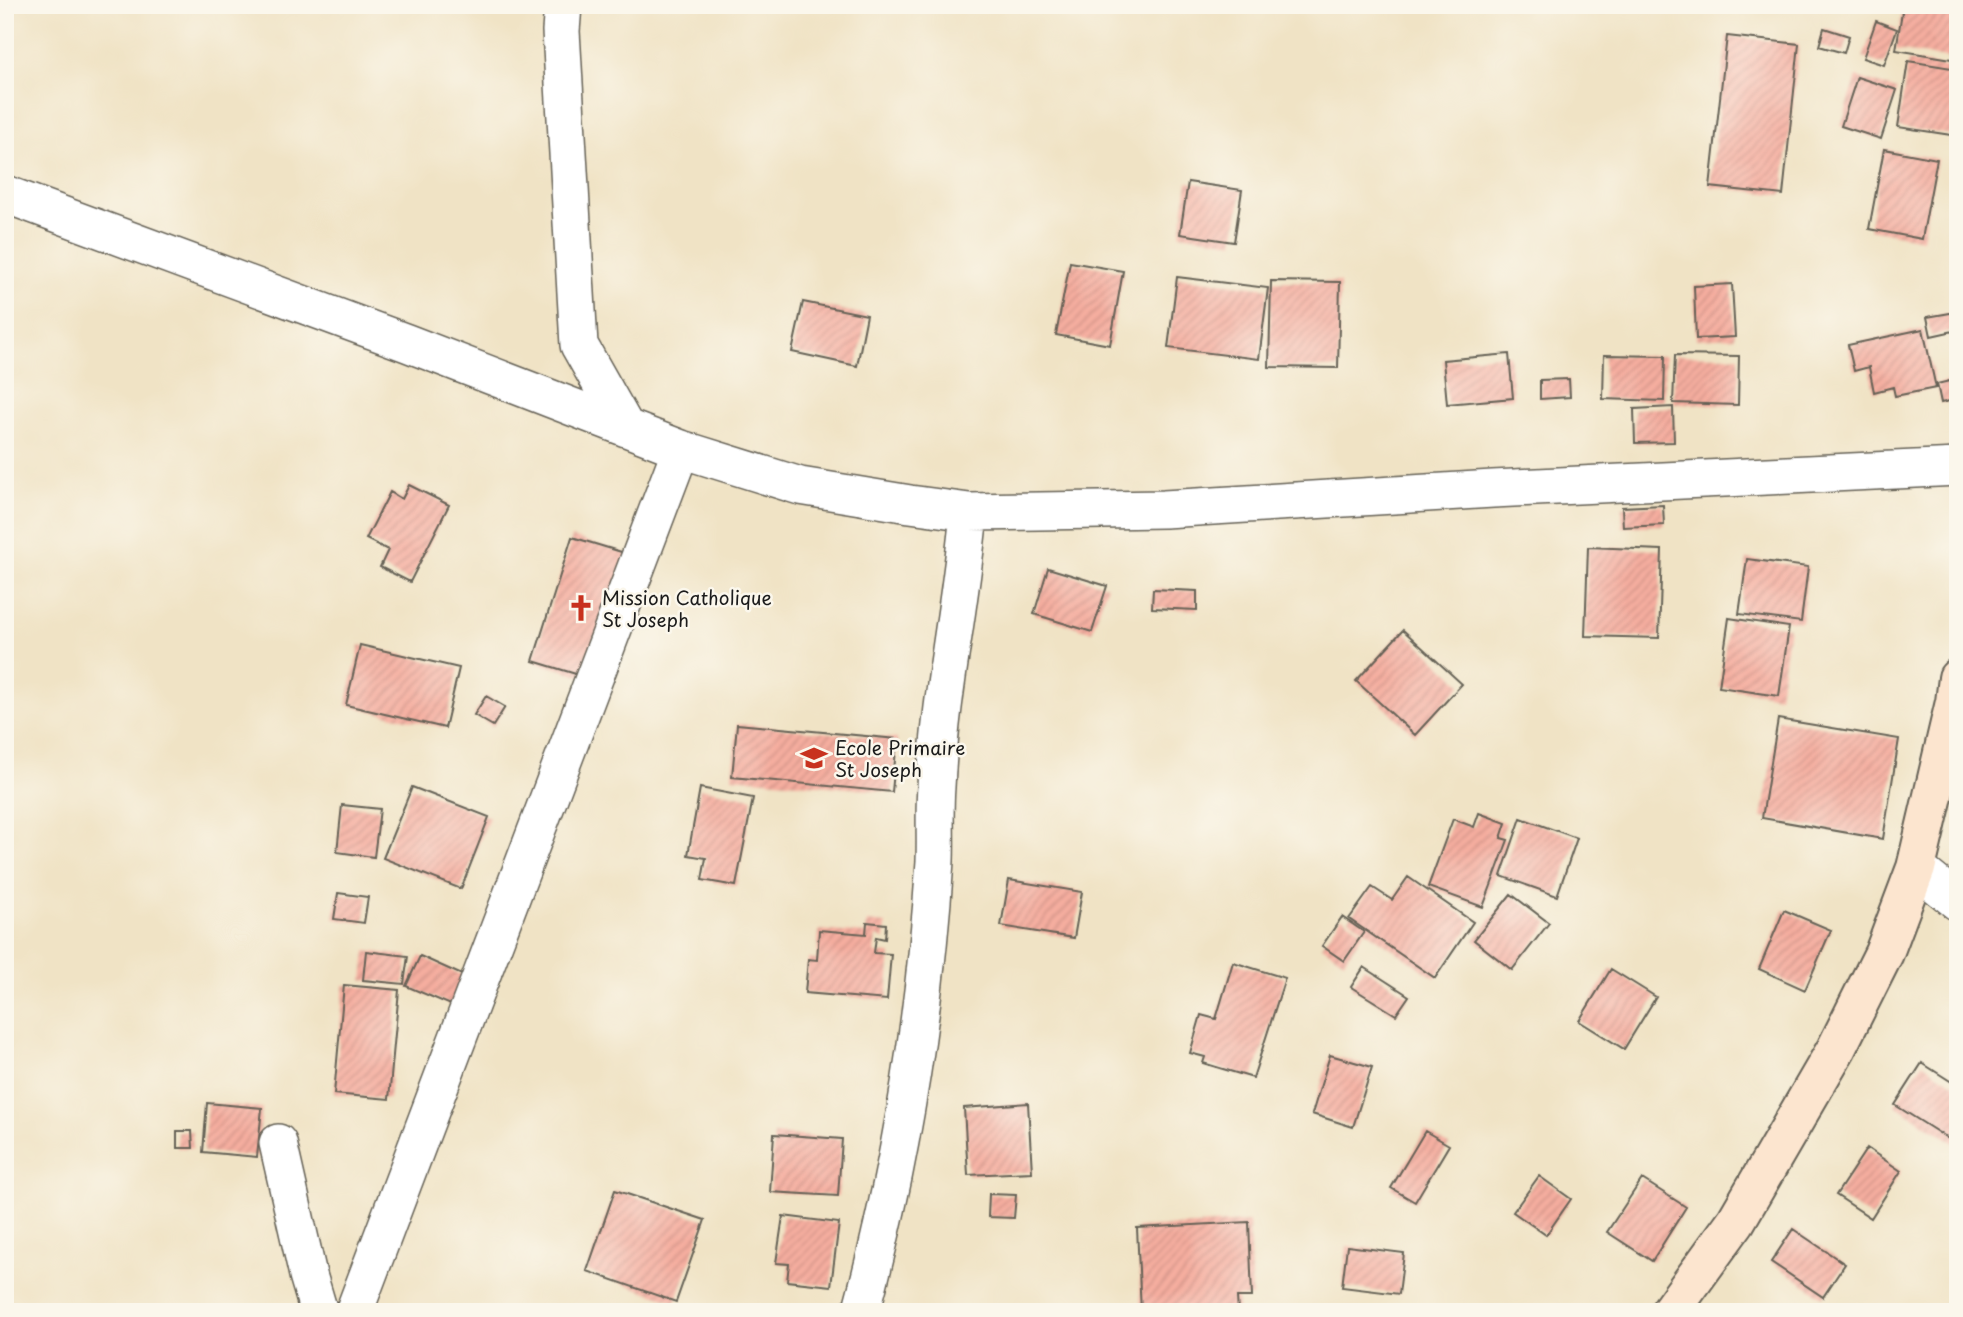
<svg xmlns="http://www.w3.org/2000/svg" width="1963" height="1317" viewBox="0 0 1963 1317" font-family="'Playpen Sans',sans-serif">
<style>
.building{fill:url(#building-hatch)}
.lines{fill:none;stroke-linecap:round;stroke-linejoin:round}
.minor-casing{stroke:#666257;stroke-width:40}
.secondary-casing{stroke:#666257;stroke-width:42}
.minor{stroke:#fff;stroke-width:37}
.secondary{stroke:#fce5cf;stroke-width:38}
.labels{text-anchor:middle;dominant-baseline:central;stroke-width:5;stroke-linejoin:round;paint-order:stroke}
.poi-label{font-size:19px;fill:#1c1c1c;stroke:#fbf7ec;text-anchor:start}
</style>
<defs>
<pattern id="building-hatch" width="6" height="6" patternUnits="userSpaceOnUse" patternTransform="scale(1.75)"><rect width="6" height="6" fill="#f5ad9f"/><path d="M-1 1l2-2M0 6l6-6M5 7l2-2" fill="none" stroke="#d19488"/></pattern>
</defs>
<rect width="100%" height="100%" fill="#fbf7ec"/>
<filter id="ink" filterUnits="userSpaceOnUse"><feTurbulence type="fractalNoise" baseFrequency=".0143" numOctaves="2"/><feDisplacementMap in="SourceGraphic" scale="14" xChannelSelector="R" yChannelSelector="G"/><feConvolveMatrix kernelMatrix="1 2 1 2 8 2 1 2 1" color-interpolation-filters="sRGB"/></filter>
<filter id="wash" filterUnits="userSpaceOnUse"><feTurbulence type="fractalNoise" baseFrequency=".00686" numOctaves="4" result="noise"/><feDisplacementMap in="SourceGraphic" scale="28" xChannelSelector="R" yChannelSelector="G"/><feGaussianBlur stdDeviation="1.57" result="paint"/><feColorMatrix in="noise" values="0 0 0 0 0 0 0 0 0 0 0 0 0 0 0 0 0 1.4 0 .05"/><feComposite in="paint" operator="in"/></filter>
<g filter="url(#wash)">
<rect width="100%" height="100%" fill="#f0e3c5"/>
<g id="blocks">
<path class="building" d="M 1903,5 L 1958,7 L 1958,60 L 1896,50 Z
M 1876,21 L 1897,29 L 1884,65 L 1863,58 Z
M 1824,28 L 1849,36 L 1844,53 L 1819,46 Z
M 1727,36 L 1799,44 L 1783,195 L 1710,187 Z
M 1908,61 L 1958,69 L 1958,136 L 1898,127 Z
M 1857,77 L 1897,90 L 1881,139 L 1841,126 Z
M 1884,149 L 1937,159 L 1922,239 L 1869,229 Z
M 1188,182 L 1242,190 L 1234,242 L 1180,234 Z
M 1070,262 L 1123,271 L 1110,345 L 1056,335 Z
M 1177,277 L 1268,288 L 1259,359 L 1168,348 Z
M 1271,281 L 1340,282 L 1338,368 L 1269,367 Z
M 1732,284 L 1735,337 L 1696,339 L 1694,286 Z
M 803,302 L 867,315 L 857,366 L 792,352 Z
M 1956,312 L 1958,330 L 1931,336 L 1927,317 Z
M 1923,329 L 1936,388 L 1895,396 L 1893,387 L 1874,392 L 1869,367 L 1854,371 L 1848,345 Z
M 1509,354 L 1513,398 L 1447,404 L 1443,360 Z
M 1604,355 L 1665,356 L 1664,401 L 1603,399 Z
M 1675,355 L 1739,356 L 1738,405 L 1673,403 Z
M 1569,379 L 1570,397 L 1540,399 L 1540,380 Z
M 1958,379 L 1958,399 L 1941,403 L 1937,384 Z
M 1673,407 L 1674,442 L 1635,443 L 1634,409 Z
M 409,485 L 449,505 L 410,582 L 380,567 L 388,550 L 366,539 L 390,492 L 402,499 Z
M 1663,505 L 1664,525 L 1623,527 L 1622,507 Z
M 572,537 L 628,554 L 589,678 L 533,661 Z
M 1588,547 L 1662,550 L 1659,638 L 1585,636 Z
M 1747,559 L 1808,567 L 1801,622 L 1739,614 Z
M 1048,568 L 1107,586 L 1092,632 L 1034,614 Z
M 1153,589 L 1197,591 L 1197,610 L 1152,608 Z
M 1729,618 L 1789,627 L 1779,696 L 1719,687 Z
M 1403,630 L 1462,684 L 1415,735 L 1356,681 Z
M 360,645 L 459,668 L 445,728 L 346,705 Z
M 486,696 L 505,707 L 493,726 L 474,715 Z
M 1778,719 L 1899,739 L 1883,839 L 1762,818 Z
M 737,724 L 897,739 L 892,792 L 732,777 Z
M 412,787 L 489,817 L 461,889 L 383,858 Z
M 700,788 L 753,798 L 736,886 L 702,880 L 706,858 L 688,855 Z
M 342,805 L 380,809 L 374,857 L 337,852 Z
M 1479,813 L 1506,823 L 1501,838 L 1508,840 L 1483,907 L 1428,887 L 1453,819 L 1474,827 Z
M 1521,818 L 1577,838 L 1557,896 L 1501,876 Z
M 1408,877 L 1473,922 L 1435,978 L 1349,919 L 1372,887 L 1392,900 Z
M 1009,880 L 1082,892 L 1074,938 L 1001,926 Z
M 338,893 L 368,897 L 364,923 L 334,919 Z
M 1511,894 L 1549,923 L 1512,970 L 1474,940 Z
M 1784,910 L 1831,930 L 1805,990 L 1759,969 Z
M 1342,917 L 1364,932 L 1344,961 L 1322,946 Z
M 867,922 L 886,924 L 885,939 L 876,937 L 874,953 L 891,954 L 887,1000 L 805,993 L 808,959 L 817,960 L 819,930 L 866,934 Z
M 366,951 L 408,956 L 404,984 L 363,980 Z
M 420,956 L 471,979 L 458,1008 L 406,986 Z
M 1233,962 L 1285,978 L 1253,1078 L 1203,1063 L 1205,1057 L 1190,1053 L 1201,1015 L 1216,1019 Z
M 1364,967 L 1409,996 L 1396,1015 L 1351,987 Z
M 1611,969 L 1656,997 L 1624,1049 L 1579,1021 Z
M 344,985 L 399,990 L 389,1099 L 334,1094 Z
M 1330,1055 L 1372,1067 L 1353,1127 L 1312,1114 Z
M 1922,1063 L 1958,1086 L 1958,1145 L 1895,1105 Z
M 207,1103 L 262,1108 L 257,1157 L 203,1152 Z
M 1028,1103 L 1032,1172 L 968,1175 L 964,1108 Z
M 177,1131 L 192,1131 L 193,1148 L 177,1148 Z
M 1425,1131 L 1449,1145 L 1415,1202 L 1391,1188 Z
M 774,1134 L 842,1139 L 838,1196 L 770,1192 Z
M 1867,1148 L 1901,1171 L 1871,1218 L 1836,1195 Z
M 1539,1176 L 1571,1199 L 1546,1235 L 1513,1212 Z
M 1642,1179 L 1686,1207 L 1652,1261 L 1607,1232 Z
M 615,1190 L 705,1220 L 676,1302 L 587,1271 Z
M 989,1194 L 1016,1195 L 1014,1218 L 988,1217 Z
M 783,1216 L 839,1223 L 831,1286 L 787,1281 L 789,1264 L 776,1263 Z
M 1249,1222 L 1252,1297 L 1237,1297 L 1238,1312 L 1141,1312 L 1137,1228 Z
M 1793,1229 L 1845,1264 L 1823,1297 L 1771,1262 Z
M 1347,1246 L 1404,1253 L 1399,1294 L 1342,1287 Z"/>
</g>
</g>
<g filter="url(#ink)">
<use href="#blocks" fill-opacity="0" stroke="#666257" stroke-width="2"/>
<g class="lines">
<defs>
<path id="minor" d="M 563,5 L 561,31 L 579,345 L 626,428
M 5,194 L 407,343 L 681,449 L 800,486 L 910,504 L 969,512 L 1164,509 L 1493,489 L 1958,467
M 1916,868 L 1958,902
M 278,1143 L 308,1275 L 319,1312
M 354,1312 L 681,449
M 861,1312 C 901,1165 925,1013 935,861 C 936,836 934,812 936,787 C 940,695 961,604 969,512"/>
<path id="secondary" d="M 1670,1312 L 1736,1221 L 1836,1049 L 1884,953 L 1916,868 L 1955,702 L 1958,678"/>
</defs>
<use href="#minor" class="minor-casing"/>
<use href="#secondary" class="secondary-casing"/>
<use href="#minor" class="minor"/>
<use href="#secondary" class="secondary"/>
</g>
</g>
<defs>
<symbol id="church-bare" viewBox="-9 -9 18 18"><path d="M-1.2-6h2.4v3.5h3.3v2.4h-3.3V6h-2.4V-.1h-3.3v-2.4h3.3Z" fill="#c8321e" stroke="#fbf7ec" stroke-width="2.5" paint-order="stroke"/></symbol>
<symbol id="school-bare" viewBox="-9 -9 18 18"><path d="M0-5L7-2L0 1L-7-2ZM-4 1L0 2.5L4 1V4Q0 6-4 4Z" fill="#c8321e" stroke="#fbf7ec" stroke-width="2.5" paint-order="stroke"/></symbol>
</defs>
<g fill-rule="evenodd">
<use href="#church-bare" x="562" y="589" width="38" height="38"/>
<use href="#school-bare" x="795" y="739" width="38" height="38"/>
</g>
<g class="labels">
<g class="poi-label">
<text x="602" y="597">Mission Catholique<tspan x="602" dy="22">St Joseph</tspan></text>
<text x="835" y="747">Ecole Primaire<tspan x="835" dy="22">St Joseph</tspan></text>
</g>
</g>
<rect width="1963" height="1317" fill="none" stroke="#fbf7ec" stroke-width="28"/>
</svg>
